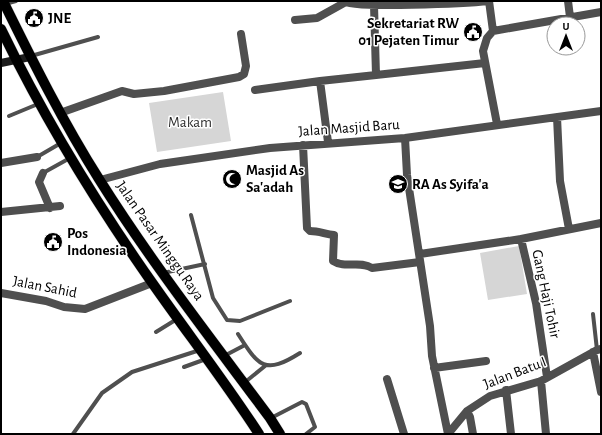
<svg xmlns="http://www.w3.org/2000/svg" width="602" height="435" viewBox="0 0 602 435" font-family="'Alegreya Sans',sans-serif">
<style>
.green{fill:#d6d6d6}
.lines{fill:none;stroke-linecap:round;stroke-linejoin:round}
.primary-casing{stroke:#dbdbdb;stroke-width:11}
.lane{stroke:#4f4f4f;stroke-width:4}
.street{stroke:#4f4f4f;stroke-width:8}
.secondary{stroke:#1c1c1c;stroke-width:8}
.primary{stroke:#000;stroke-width:10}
.labels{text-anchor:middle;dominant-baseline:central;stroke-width:3;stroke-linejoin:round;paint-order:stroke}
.poi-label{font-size:15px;font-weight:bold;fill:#000;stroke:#fff;text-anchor:start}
.park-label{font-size:15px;fill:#2d2d2d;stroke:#fff}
.street-label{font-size:15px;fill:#000;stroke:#fff}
</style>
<rect width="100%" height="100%" fill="#fff"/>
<path class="green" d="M 223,92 L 231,141 L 157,152 L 149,103 Z
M 519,246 L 527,294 L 488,300 L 480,253 Z"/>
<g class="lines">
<defs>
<path id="primary" d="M 3,1 C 33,62 63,122 99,179 C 151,262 212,340 270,418 L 280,434
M 1,29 C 44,118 96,203 153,284 C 188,334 226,383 259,434"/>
</defs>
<use href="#primary" class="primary-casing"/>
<path class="lane" d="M 5,4 L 16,1
M 31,56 L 98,37
M 9,116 L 38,104
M 37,157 L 61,143
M 43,173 L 70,158
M 191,215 L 213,298 L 227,320 L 240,321 L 290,301
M 163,273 L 205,264
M 593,314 L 597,350
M 156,332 L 177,319
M 238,334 C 259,367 265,375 300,353
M 224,356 L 245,345
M 184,367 L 206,359
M 244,383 L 265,366
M 271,418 L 302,402 L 306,404 L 315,427 L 306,434
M 73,434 L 102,393 L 132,372 L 200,350"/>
<path class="street" d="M 343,1 C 350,9 471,3 489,1
M 489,1 L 493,31 L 487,38 L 483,51 L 497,124
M 568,1 L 570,17
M 295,20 L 317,18 L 344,3
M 493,31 L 601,12
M 376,75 L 485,63
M 255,90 L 320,81
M 60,113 L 122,91 L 134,94 L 164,91 L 239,77 L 244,74 L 246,66 L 241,34
M 557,117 L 560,181 L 569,229
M 405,138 L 407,175 L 430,326 L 432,356 L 448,434
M 328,142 L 320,81 L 376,75 L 374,5
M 303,145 L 307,228 L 310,231 C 319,231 325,234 334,235 L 333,261 C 345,269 360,260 372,268 L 420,262
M 1,163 L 37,157
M 43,173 L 39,182 L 50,208
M 100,180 L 160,164 L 270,148 L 405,138 L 601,111
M 1,212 L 60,206
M 521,239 L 536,303 L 547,377
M 420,254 L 521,239 L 601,223
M 1,293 L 46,301 L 64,307 L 85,309 L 152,283
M 593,352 L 601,392
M 434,368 L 486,361
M 387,379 L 404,434
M 541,381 L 546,434
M 506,390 L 511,434
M 467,411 L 470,417 L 473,434
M 448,434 L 467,411 L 490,396 L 541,381 L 597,350 L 601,349"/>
<path class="secondary" d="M 1,63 L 30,57"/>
<use href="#primary" class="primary"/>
</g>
<defs>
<symbol id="civic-disc" viewBox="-11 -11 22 22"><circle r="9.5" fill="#000" stroke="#fff"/><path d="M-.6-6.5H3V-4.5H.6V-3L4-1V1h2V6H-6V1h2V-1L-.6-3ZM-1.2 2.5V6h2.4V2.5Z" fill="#fff"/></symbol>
<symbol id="mosque-disc" viewBox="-11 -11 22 22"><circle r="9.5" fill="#000" stroke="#fff"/><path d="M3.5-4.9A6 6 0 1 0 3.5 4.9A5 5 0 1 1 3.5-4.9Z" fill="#fff"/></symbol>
<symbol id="school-disc" viewBox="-11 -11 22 22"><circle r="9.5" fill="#000" stroke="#fff"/><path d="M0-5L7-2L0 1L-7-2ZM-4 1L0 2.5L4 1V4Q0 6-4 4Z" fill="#fff"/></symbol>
</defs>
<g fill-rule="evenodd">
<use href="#civic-disc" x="23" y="7" width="22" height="22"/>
<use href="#civic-disc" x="462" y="21" width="22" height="22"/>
<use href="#mosque-disc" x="221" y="168" width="22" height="22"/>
<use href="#school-disc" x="387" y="173" width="22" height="22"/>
<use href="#civic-disc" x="42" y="231" width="22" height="22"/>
</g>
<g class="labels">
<g class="poi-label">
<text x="48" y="18">JNE</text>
<text x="459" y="23" text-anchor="end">Sekretariat RW<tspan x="459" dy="17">01 Pejaten Timur</tspan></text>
<text x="246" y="170">Masjid As<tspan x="246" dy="17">Sa'adah</tspan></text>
<text x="412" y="184">RA As Syifa'a</text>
<text x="67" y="233">Pos<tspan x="67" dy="17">Indonesia</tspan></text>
</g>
<g class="park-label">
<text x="190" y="122">Makam</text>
</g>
<g class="street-label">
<text transform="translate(349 128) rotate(-4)">Jalan Masjid Baru</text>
<text transform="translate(160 241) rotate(55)">Jalan Pasar Minggu Raya</text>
<text transform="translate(45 287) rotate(11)">Jalan Sahid</text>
<text transform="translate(546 294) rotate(78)">Gang Haji Tohir</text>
<text transform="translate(515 373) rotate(-21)">Jalan Batu I</text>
</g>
</g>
<rect width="602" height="435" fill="none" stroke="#000000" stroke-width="4"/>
<g transform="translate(566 36)"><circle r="19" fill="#ffffff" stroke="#999999"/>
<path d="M0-3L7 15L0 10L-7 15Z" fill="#000000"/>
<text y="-6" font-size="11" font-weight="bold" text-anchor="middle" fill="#000000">U</text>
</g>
</svg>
